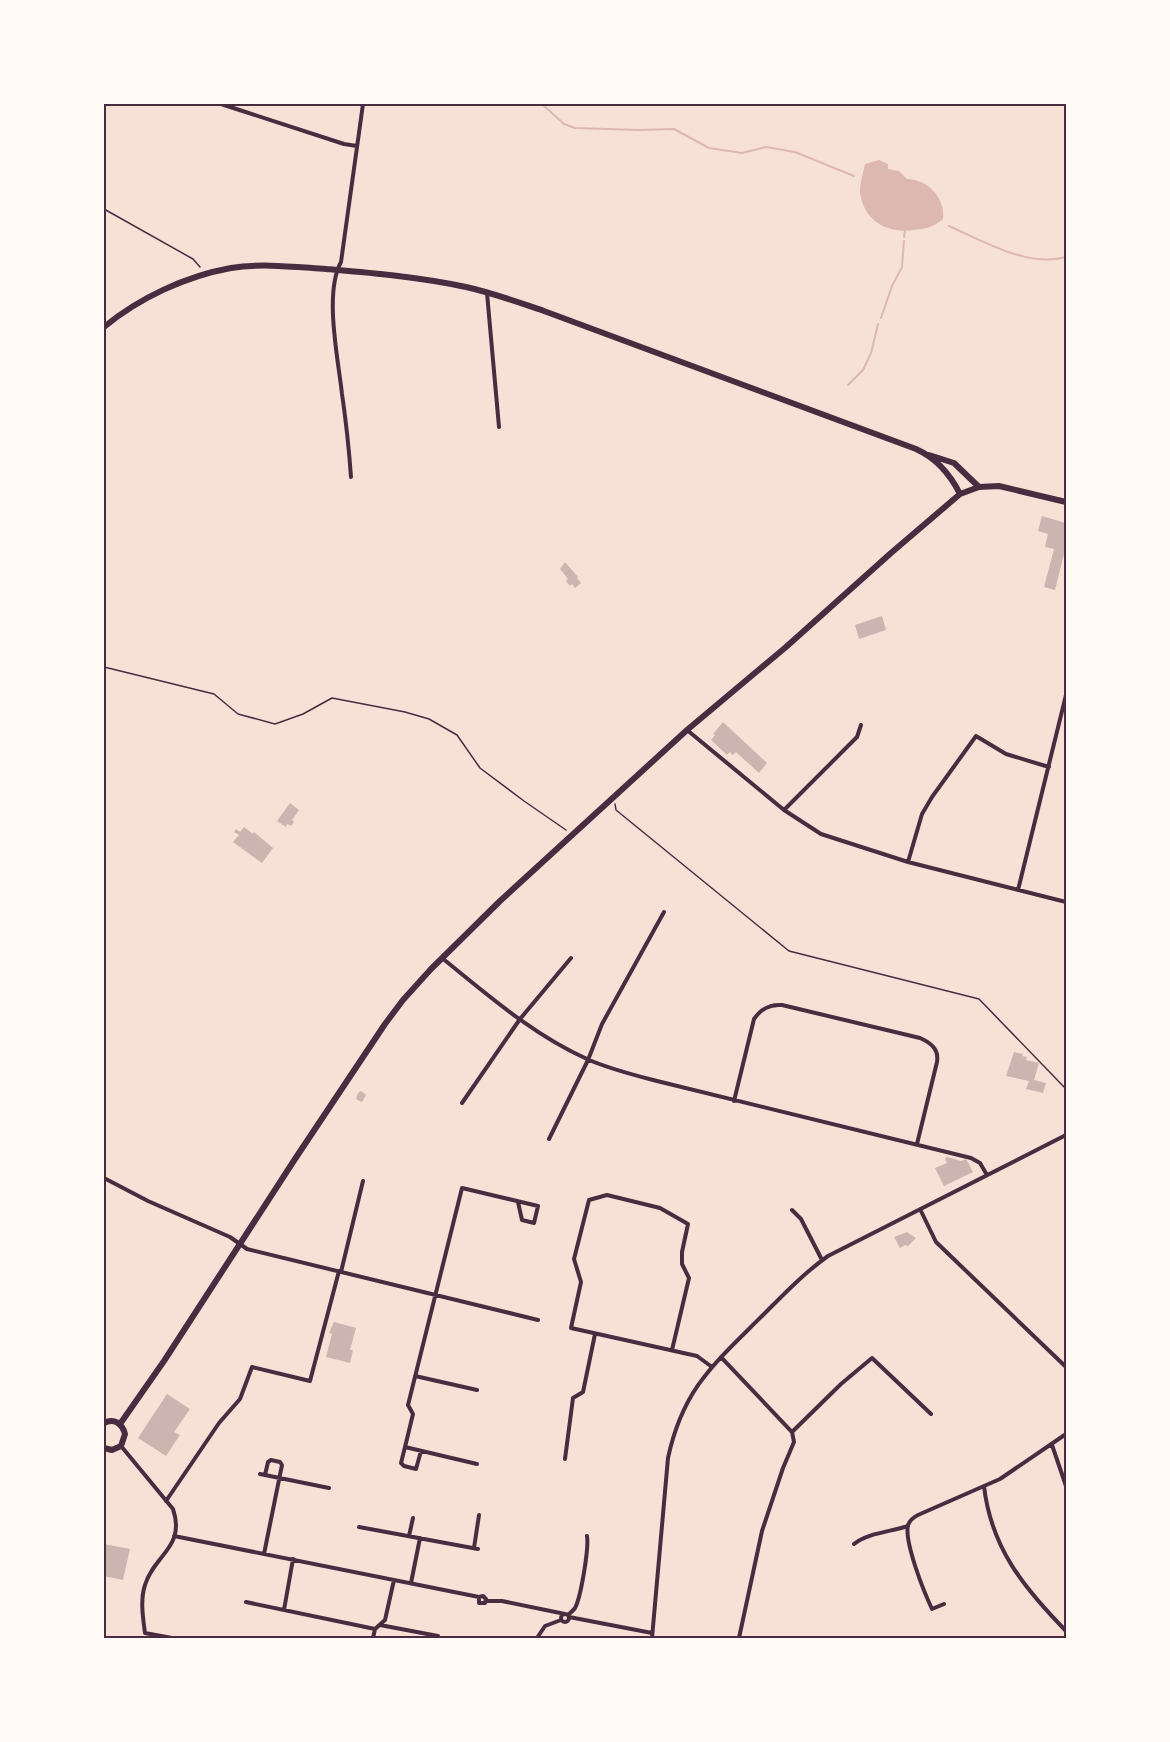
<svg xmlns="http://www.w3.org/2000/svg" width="1170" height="1742" viewBox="0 0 1170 1742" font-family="Cabin,sans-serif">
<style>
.water{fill:#dcb8b0}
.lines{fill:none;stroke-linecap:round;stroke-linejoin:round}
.stream{stroke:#dcb8b0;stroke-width:2}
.building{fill:#ccb4b1}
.path{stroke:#4a2c40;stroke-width:1.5}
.minor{stroke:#4a2c40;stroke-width:4}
.secondary{stroke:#4a2c40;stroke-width:6}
.neatline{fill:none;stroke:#4a2c40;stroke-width:2}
</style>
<rect width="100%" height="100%" fill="#f7e1d7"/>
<path class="water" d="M 879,160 L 888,164 L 888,169 L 899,171 L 907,179 C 927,179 946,198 943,219 C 934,227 925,229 913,230 C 887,234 863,220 860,192 C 860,183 863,173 865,164 Z"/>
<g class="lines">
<path class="stream" d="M 542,104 L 564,124 L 575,128 L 638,130 L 674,129 L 709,148 L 742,153 L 766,147 L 795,152 L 854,176
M 949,226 C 983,241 1028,268 1066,257
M 904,237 L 905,231
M 881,318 L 892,286 L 902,267 L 904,241
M 848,385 L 863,370 L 871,353 L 878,324"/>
</g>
<path class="building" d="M 1042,516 L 1066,523 L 1066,546 L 1055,590 L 1044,587 L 1054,549 L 1045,547 L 1048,534 L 1038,531 Z
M 565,562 L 578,577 L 577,578 L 581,583 L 575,588 L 572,584 L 570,586 L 566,581 L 568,579 L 560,569 Z
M 882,616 L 886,630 L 859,639 L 855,625 Z
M 723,722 L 767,763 L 759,773 L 736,752 L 733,755 L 730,752 L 727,755 L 711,740 L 715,735 L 713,734 Z
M 290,803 L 299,810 L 292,820 L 294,822 L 291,826 L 287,824 L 286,827 L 277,821 Z
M 244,827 L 253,834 L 254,832 L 273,848 L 262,863 L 233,842 L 239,835 L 234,832 L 236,829 L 240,832 Z
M 1014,1052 L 1023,1054 L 1022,1056 L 1027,1057 L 1026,1060 L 1039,1063 L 1034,1080 L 1046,1083 L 1043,1093 L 1026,1089 L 1029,1081 L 1006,1076 Z
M 361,1091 L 366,1095 L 362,1102 L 356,1099 L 358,1093 Z
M 947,1157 L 961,1161 L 966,1159 L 973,1172 L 944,1186 L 935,1168 L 947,1163 L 945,1158 Z
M 907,1232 L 916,1238 L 908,1246 L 905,1245 L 900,1248 L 894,1237 Z
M 334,1322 L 356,1328 L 350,1350 L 353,1350 L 350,1363 L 326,1357 L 332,1334 L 329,1333 Z
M 167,1394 L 190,1409 L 174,1432 L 180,1435 L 166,1456 L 138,1438 Z
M 104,1544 L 130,1549 L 123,1580 L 104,1576 Z"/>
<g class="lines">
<path class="path" d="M 104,209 L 193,259 L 200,267
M 104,667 L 214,694 L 238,714 L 275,724 L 303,714 L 332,698 L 405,712 L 429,719 L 457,735 L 480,768 L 524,801 L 566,830
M 615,804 L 616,810 L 789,951 L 979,999 L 1066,1089"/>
<path class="minor" d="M 221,104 L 344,144 L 357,146
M 487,293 L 499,427
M 351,477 C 349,449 346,421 342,394 C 338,358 324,293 341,262 L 363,104
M 687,730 L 784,810 L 821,834 L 908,862 L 1066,902
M 784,810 L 857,737 L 861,725
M 908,862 L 922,814 L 932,797 L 976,736 L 1006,754 L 1049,767
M 1018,890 L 1066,695
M 442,958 C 488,995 533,1035 587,1059 C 609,1069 634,1075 657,1081 L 971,1158 L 980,1163 L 987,1175
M 734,1101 L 754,1019 C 761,1009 769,1004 782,1005 L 920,1038 C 931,1043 939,1049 937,1062 L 917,1144
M 462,1103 L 520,1019 L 571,958
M 549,1139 L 588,1060 L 602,1024 L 664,912
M 104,1178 L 148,1201 L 230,1237 L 247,1249 L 538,1320
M 920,1209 L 936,1242 L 1066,1367
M 792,1210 L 801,1219 L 822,1260
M 341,1272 L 363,1181
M 672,1350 L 689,1278 L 682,1264 L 682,1252 L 688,1224 L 660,1208 L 607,1195 L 589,1200 L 574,1259 L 581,1282 L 571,1328 L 697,1356 L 712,1367
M 721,1357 L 792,1432 L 794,1442 L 783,1468 L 762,1531 L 739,1638
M 415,1376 L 477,1390
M 792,1432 L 841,1384 L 872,1358 L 931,1414
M 1066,1434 L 1000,1479 L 984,1486 C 991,1548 1024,1588 1066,1631
M 1052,1445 L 1066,1486
M 121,1446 L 173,1509 C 186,1547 154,1555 145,1585 C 140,1600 143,1618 145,1633 L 172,1638
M 405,1447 L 401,1463 L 404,1466 L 416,1469 L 421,1451
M 565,1459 L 573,1398 L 583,1392 L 595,1334
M 477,1464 L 405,1447 L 413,1414 L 408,1405 L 462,1188 L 538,1206 L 534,1223 L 522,1220 L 518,1202
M 260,1474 L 329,1488
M 166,1501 L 219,1423 L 240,1399 L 252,1367 L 310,1381 L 339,1271
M 359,1527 L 478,1549
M 174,1536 L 479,1597 L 483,1596 L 486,1599 L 485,1603 L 479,1603 L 479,1597
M 409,1536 L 413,1518
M 854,1544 C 867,1533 890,1532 908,1526
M 474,1548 L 479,1515
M 264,1554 L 282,1465 L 280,1462 L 271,1460 L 268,1462 L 265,1475
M 411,1583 L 420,1538
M 486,1601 L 502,1601 L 565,1614
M 246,1602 L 375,1629
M 944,1604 L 932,1609 C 924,1592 904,1542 908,1525 C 910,1520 914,1517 918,1515 L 984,1486
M 284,1610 L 293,1559
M561 1618a4 4 0 1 1 8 0a4 4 0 1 1-8 0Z
M 568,1615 C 569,1614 574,1610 575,1608 C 581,1597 589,1548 587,1536
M 569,1617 L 652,1633
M 380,1625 L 438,1636
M 373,1638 L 375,1629 L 385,1620 L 394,1580
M 537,1638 L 545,1626 L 561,1620
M 652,1638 L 668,1458 C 683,1388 715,1363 763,1315 C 784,1294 804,1273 828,1256 L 1066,1135"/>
<path class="secondary" d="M 104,327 C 139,298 186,276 231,268 C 262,263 295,267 326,269 C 372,273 420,277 466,287 C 493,293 518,302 544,311 L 916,449 C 936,458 950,474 960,494
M 929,455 L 954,463 L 979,487
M 104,1423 C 114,1418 122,1423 125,1434 L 121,1446 L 112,1450 L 104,1448
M 120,1424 L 164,1361 L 295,1159 L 385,1024 L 403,1000 L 431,969 L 500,901 L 687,730 L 786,647 L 891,553 L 960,494 L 979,487 L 999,486 L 1066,502"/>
</g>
<rect width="1170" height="1742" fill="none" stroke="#fffaf5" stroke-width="210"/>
<rect x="105" y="105" width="960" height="1532" class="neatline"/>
</svg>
